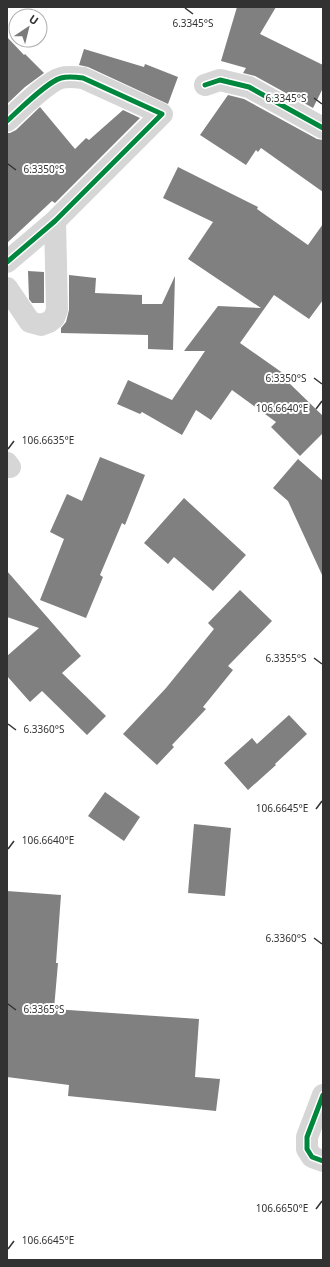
<svg xmlns="http://www.w3.org/2000/svg" width="330" height="1267" viewBox="0 0 330 1267" font-family="'Noto Sans',sans-serif">
<style>
.building{fill:#808080}
.lines{fill:none;stroke-linecap:round;stroke-linejoin:round}
.minor{stroke:#d6d6d6;stroke-width:22}
.cycleway-casing{stroke:#fff;stroke-width:8}
.cycleway{stroke:#00873e;stroke-width:5}
.ticks{fill:none;stroke:#323232;stroke-width:1.5}
.ticks-label{font-size:10px;text-anchor:middle;fill:#323232;stroke:#fff;stroke-width:4;stroke-linejoin:round;paint-order:stroke}
</style>
<rect width="100%" height="100%" fill="#fff"/>
<path class="building" d="M 237,7 L 276,7 L 260,34 L 323,65 L 323,88 L 313,108 L 255,76 L 243,73 L 246,68 L 221,61 Z
M 7,37 L 24,55 L 25,54 L 44,73 L 25,87 L 7,104 Z
M 84,49 L 144,67 L 145,64 L 178,77 L 168,104 L 88,67 L 79,65 Z
M 228,95 L 244,99 L 317,139 L 323,140 L 323,192 L 261,148 L 258,152 L 256,150 L 246,165 L 200,135 Z
M 40,107 L 75,149 L 86,138 L 89,140 L 123,110 L 140,118 L 55,203 L 52,201 L 7,243 L 7,133 L 10,133 L 16,130 Z
M 178,167 L 258,207 L 257,209 L 308,245 L 323,224 L 323,300 L 309,319 L 274,295 L 240,343 L 287,376 L 285,379 L 323,416 L 323,433 L 300,456 L 271,427 L 276,422 L 232,390 L 211,420 L 196,410 L 182,435 L 142,412 L 140,414 L 117,404 L 128,380 L 172,400 L 205,351 L 184,351 L 218,306 L 261,308 L 188,259 L 213,222 L 163,198 Z
M 28,271 L 44,272 L 44,303 L 32,303 L 29,299 Z
M 69,275 L 96,278 L 95,293 L 142,295 L 142,304 L 162,304 L 175,276 L 173,350 L 148,349 L 148,335 L 61,333 L 61,328 L 66,322 L 69,310 Z
M 100,457 L 145,475 L 125,525 L 122,523 L 100,575 L 103,577 L 86,618 L 40,600 L 64,539 L 50,532 L 67,494 L 82,501 Z
M 298,459 L 323,481 L 323,577 L 288,501 L 273,488 Z
M 184,498 L 246,555 L 213,591 L 174,557 L 168,564 L 144,543 Z
M 7,571 L 81,656 L 62,673 L 106,716 L 87,735 L 42,691 L 30,702 L 7,676 L 7,656 L 39,628 L 7,617 Z
M 240,590 L 272,621 L 228,666 L 233,670 L 203,707 L 206,709 L 172,745 L 174,747 L 157,765 L 123,734 L 166,688 L 214,629 L 208,623 Z
M 289,715 L 307,734 L 275,764 L 276,765 L 248,790 L 224,763 L 252,738 L 257,744 Z
M 105,792 L 140,817 L 124,841 L 88,816 Z
M 194,824 L 231,828 L 225,896 L 188,893 Z
M 7,891 L 61,895 L 56,963 L 58,963 L 54,1009 L 199,1019 L 195,1077 L 220,1079 L 216,1111 L 68,1096 L 69,1085 L 7,1077 Z"/>
<g class="lines">
<path class="minor" d="M 205,85 L 220,80 L 249,87 L 323,128
M 7,121 C 19,110 47,82 61,78 C 68,76 76,77 83,78 L 162,114 L 55,221 L 7,262
M 7,288 L 30,322 L 41,325 L 49,322 L 54,318 L 57,310 L 55,221
M 7,463 L 10,467
M 323,1095 L 307,1137 L 307,1149 L 312,1157 L 323,1161"/>
<defs>
<path id="cycleway" d="M 205,85 L 220,80 L 249,87 L 323,128
M 7,121 C 19,110 47,82 61,78 C 68,76 76,77 83,78 L 162,114 L 55,221 L 7,262
M 323,1095 L 307,1137 L 307,1149 L 312,1157 L 323,1161"/>
</defs>
<use href="#cycleway" class="cycleway-casing"/>
<use href="#cycleway" class="cycleway"/>
</g>
<path class="ticks" d="M 185,8 L 193,14M 314,98 L 322,104M 8,164 L 16,170M 314,378 L 322,384M 316,409 L 322,401M 8,449 L 14,441M 314,658 L 322,664M 8,724 L 16,730M 316,809 L 322,801M 8,849 L 14,841M 314,938 L 322,944M 8,1004 L 16,1010M 316,1209 L 322,1201M 8,1249 L 14,1241"/>
<g class="ticks-label">
<text x="193" y="27">6.3345°S</text>
<text x="286" y="102">6.3345°S</text>
<text x="44" y="173">6.3350°S</text>
<text x="286" y="382">6.3350°S</text>
<text x="282" y="412">106.6640°E</text>
<text x="48" y="444">106.6635°E</text>
<text x="286" y="662">6.3355°S</text>
<text x="44" y="733">6.3360°S</text>
<text x="282" y="812">106.6645°E</text>
<text x="48" y="844">106.6640°E</text>
<text x="286" y="942">6.3360°S</text>
<text x="44" y="1013">6.3365°S</text>
<text x="282" y="1212">106.6650°E</text>
<text x="48" y="1244">106.6645°E</text>
</g>
<rect width="330" height="1267" fill="none" stroke="#323232" stroke-width="16"/>
<g transform="translate(28 28) rotate(35)"><circle r="19" fill="#ffffff" stroke="#adadad"/>
<path d="M0-3L7 15L0 10L-7 15Z" fill="#7a7a7a"/>
<text y="-6" font-size="11" font-weight="bold" text-anchor="middle" fill="#323232">U</text>
</g>
</svg>
